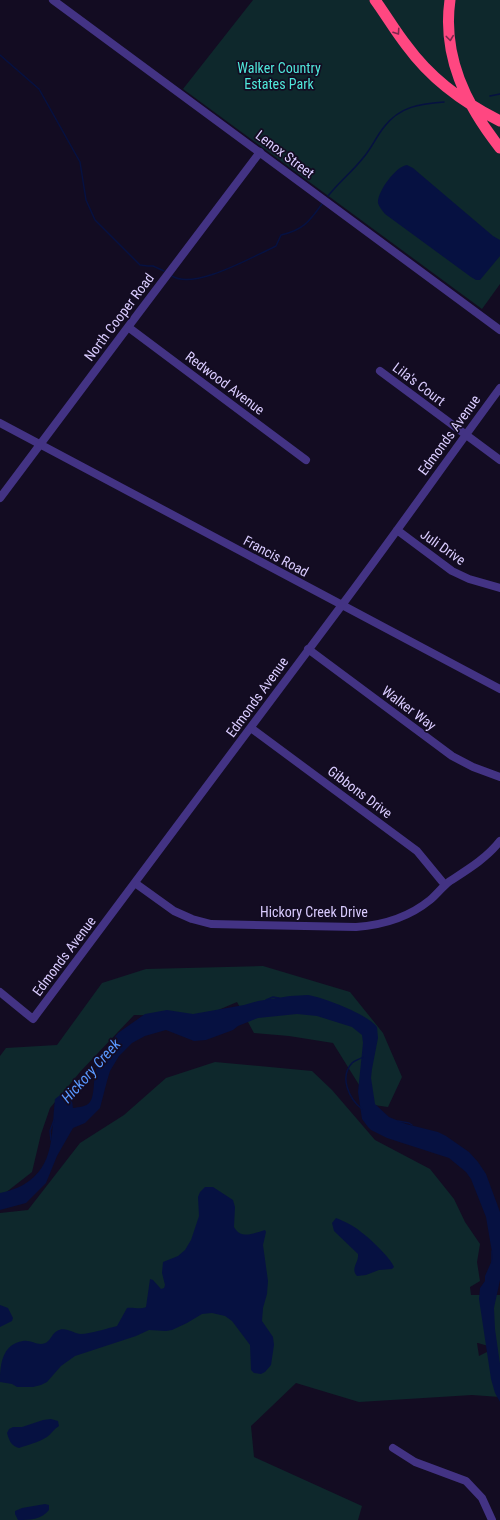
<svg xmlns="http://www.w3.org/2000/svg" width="500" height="1520" font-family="'Roboto Condensed',sans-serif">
	<rect width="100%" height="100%" fill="#130c22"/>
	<!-- green -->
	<path fill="#0e282c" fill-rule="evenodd" d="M253,0H500V284L482,309L183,89Z
		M263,966L350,992L383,1033L402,1077L388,1107L367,1104L361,1088L333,1043L289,1036L254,1033L237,1002L204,1016L134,1015L80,1072L50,1108L41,1134L32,1172L0,1197V1056L6,1048L57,1045L102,983L146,969Z
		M215,1062L312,1071L332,1090L375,1140L430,1169L454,1199L465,1222L480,1244L477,1262L480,1281L470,1287L471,1295H500V1397L472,1395L359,1402L296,1383L251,1426L254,1457L362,1506L358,1520H0V1213L28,1210L80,1143L124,1115L166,1078ZM477,1343H478L495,1348L479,1356Z"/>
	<!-- water -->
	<path fill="#061141" d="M407,165L413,168L420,174L493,236L500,240V256L480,280H476L471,277L385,214C382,210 379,207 378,203C377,192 396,166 407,165Z
		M308,995C325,998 367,1014 377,1027L378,1038L372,1069L371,1078L375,1104L389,1117L406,1124L438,1132L446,1136L469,1152L478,1162L486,1174L500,1212V1280L494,1308L495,1329L500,1364V1402L495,1393L491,1379L479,1299L480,1288L485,1281V1276L493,1258L486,1217L471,1179L466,1172L449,1158L387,1138L371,1130L368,1127L362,1119L358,1092L363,1043L362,1035L352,1027L317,1016L297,1014L258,1018L238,1026L233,1030L206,1040L194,1041L166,1030L145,1036L132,1043L119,1056L110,1071L107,1081L100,1108L85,1123L73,1128L57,1156L46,1183L26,1203L0,1210V1193C9,1191 15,1189 23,1185C56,1166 51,1132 55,1099L68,1089L75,1088L76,1093L72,1101L73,1108C79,1107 86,1107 90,1102C95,1095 93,1079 96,1069C99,1055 110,1044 118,1033L145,1014L167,1010L193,1014L244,1005L258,1001L290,996Z
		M205,1187H213L233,1200L235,1207L234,1227C241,1240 254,1233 265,1230L266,1232L263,1245L268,1281L267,1294L263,1308L262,1321L273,1337L274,1345L271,1365L265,1372L261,1374L254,1373L251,1370L250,1345L232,1321L225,1316L212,1313L202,1314L187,1323L172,1330L166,1331L149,1330L136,1336L75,1356L61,1366L47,1382L41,1385L33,1387H17L12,1384L0,1382C0,1365 2,1344 23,1341C30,1340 35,1344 41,1344C50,1344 51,1334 57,1331C65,1326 74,1334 81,1334C89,1334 109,1328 117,1326L127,1308C134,1307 139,1310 146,1307L150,1279L153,1280L161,1289L164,1288L165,1285L162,1273L163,1262L178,1256L185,1250L191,1240L199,1216L198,1197L200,1192Z
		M336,1218C341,1220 346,1222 351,1225C361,1230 390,1256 394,1267L392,1269L379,1270L366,1275L357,1276C350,1268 359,1263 358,1254L334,1231L332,1223Z
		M0,1305L8,1308L13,1318L12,1321L0,1327Z
		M51,1419L58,1421L59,1426C54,1429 51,1434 47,1437C39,1442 28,1445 19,1448C11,1446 9,1440 7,1433L9,1429L13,1427H22L43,1420Z
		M45,1504L49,1505V1510C41,1520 30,1520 18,1520L15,1514V1511L22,1508Z"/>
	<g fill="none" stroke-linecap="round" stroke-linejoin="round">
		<!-- stream -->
		<path stroke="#061141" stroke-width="1.5" d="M0,55L39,89L80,162L86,200L95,220L140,265L148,266H153L164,271
			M490,96L500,94
			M328,196C339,182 352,172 363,158C371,149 376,137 384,127C400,106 420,104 444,102
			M172,276C194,290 250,258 272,248L276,246L281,235C303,230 309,222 322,204
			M266,1000L273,997L279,998
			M71,1089L100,1059
			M362,1109C349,1099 339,1077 352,1063C355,1060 360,1059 363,1057
			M398,1121L409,1123L412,1125
			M51,1140L50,1131L54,1120
			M492,1263V1251"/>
		<!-- minor -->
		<path stroke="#433384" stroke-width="8" d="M53,0L500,330
			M128,327L306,460
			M380,371L500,460
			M0,423L500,689
			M0,498L128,327L260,152
			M397,530L452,571L469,579L500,588
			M308,649L452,756L473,767L500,777
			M251,728L417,851L445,885
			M135,883L174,911L192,919L211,924L356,927C384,925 408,918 430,900C437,894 442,887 450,881C467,870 487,858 500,841
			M0,992L33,1019C136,880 240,743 342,605C396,533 447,460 500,388
			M393,1448L415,1462L466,1481L482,1498L492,1520"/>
		<!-- highway -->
		<path stroke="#ff4781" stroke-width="11" d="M375,0C386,15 395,31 407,46C431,79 464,103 500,121
			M450,0C442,56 466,105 500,148"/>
	</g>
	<!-- one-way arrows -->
	<defs><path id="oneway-chevron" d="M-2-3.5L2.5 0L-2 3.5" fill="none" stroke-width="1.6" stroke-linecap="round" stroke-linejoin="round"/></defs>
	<g stroke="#7d274d">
		<use href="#oneway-chevron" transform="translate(397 32) rotate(56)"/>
		<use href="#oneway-chevron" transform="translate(450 38) rotate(83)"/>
	</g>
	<g text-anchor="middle" stroke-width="3.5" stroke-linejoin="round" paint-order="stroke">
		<!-- park labels -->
		<g font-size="14" fill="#50e8db" stroke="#130c22">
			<text x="279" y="73">Walker Country<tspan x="279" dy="16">Estates Park</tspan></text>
		</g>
		<!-- street labels -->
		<g font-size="14" fill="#daccff" stroke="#130c22">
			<text transform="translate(285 154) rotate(37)" y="5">Lenox Street</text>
			<text transform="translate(119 317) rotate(-53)" y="5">North Cooper Road</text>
			<text transform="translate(225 383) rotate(37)" y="5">Redwood Avenue</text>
			<text transform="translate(419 384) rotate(37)" y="5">Lila's Court</text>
			<text transform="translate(449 435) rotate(-54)" y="5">Edmonds Avenue</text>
			<text transform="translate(443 547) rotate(35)" y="5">Juli Drive</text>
			<text transform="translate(276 556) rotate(28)" y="5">Francis Road</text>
			<text transform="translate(257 697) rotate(-54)" y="5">Edmonds Avenue</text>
			<text transform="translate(409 708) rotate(37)" y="5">Walker Way</text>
			<text transform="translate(360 792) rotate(37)" y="5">Gibbons Drive</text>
			<text x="314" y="917">Hickory Creek Drive</text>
			<text transform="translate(64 956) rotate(-53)" y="5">Edmonds Avenue</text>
		</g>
		<!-- water labels -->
		<g font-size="15" font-style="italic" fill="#5a98ff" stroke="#130c22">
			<text transform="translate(91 1071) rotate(-48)" y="5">Hickory Creek</text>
		</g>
	</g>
</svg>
